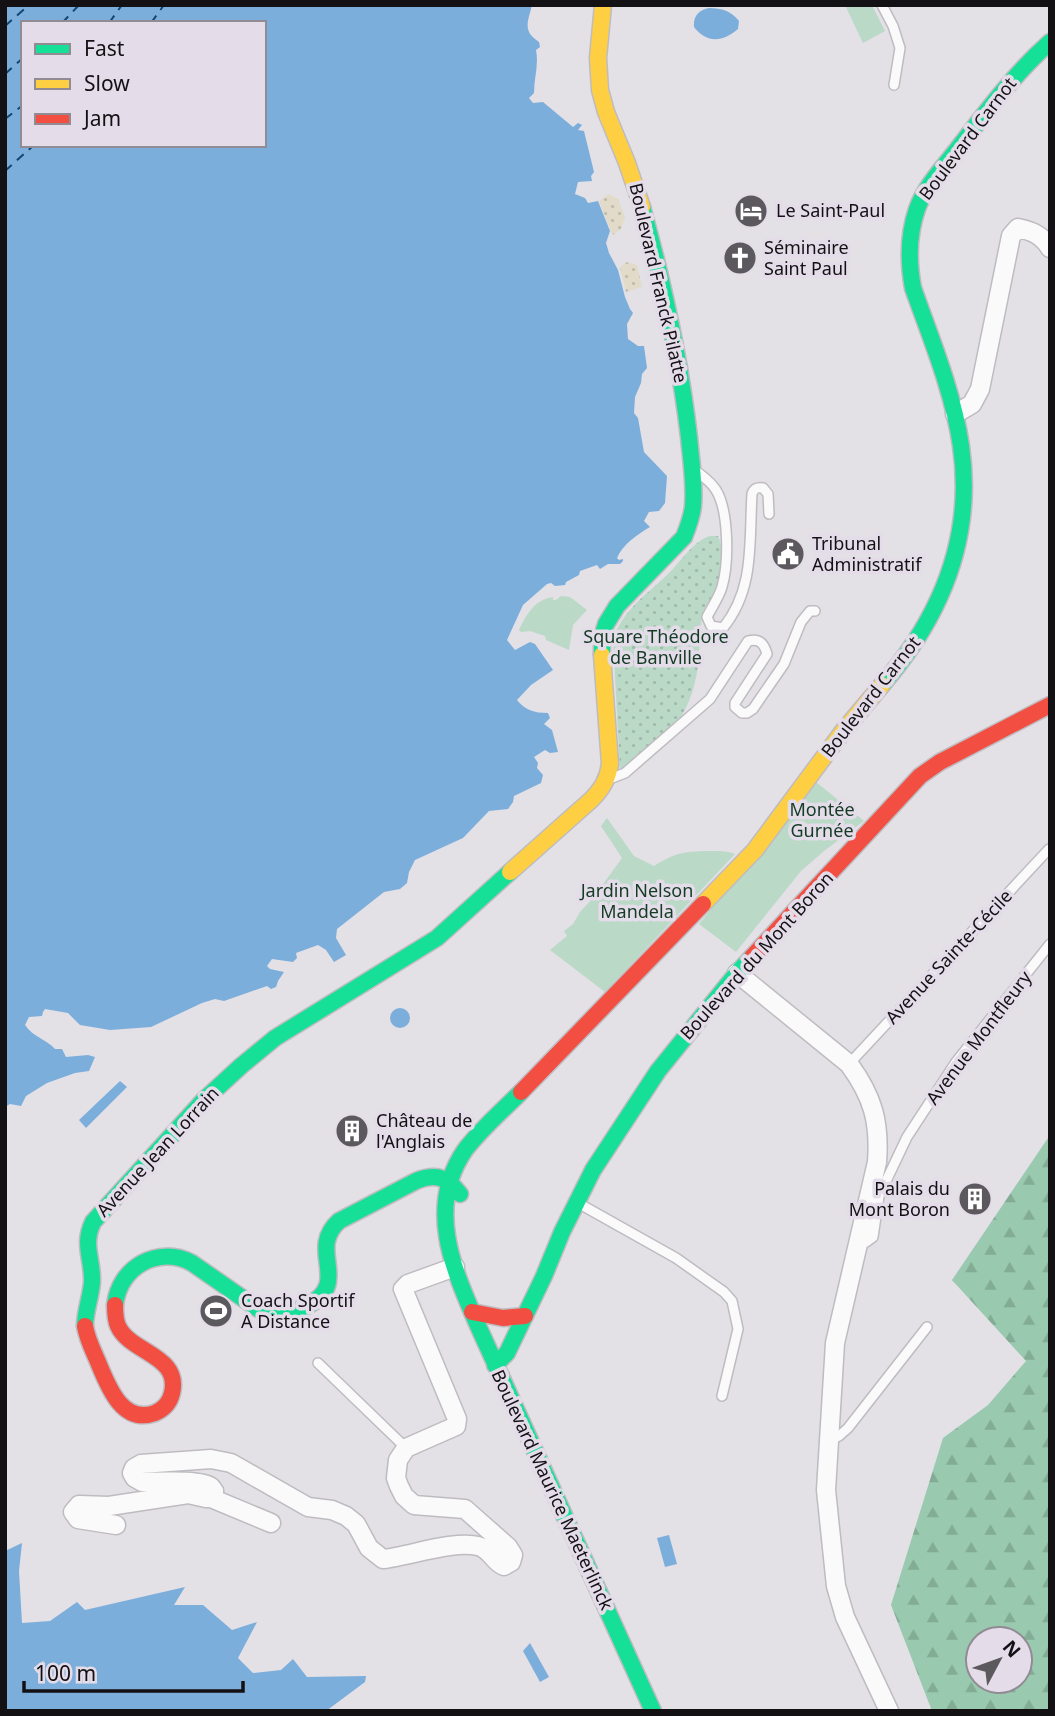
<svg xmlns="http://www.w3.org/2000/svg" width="1055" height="1716" font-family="'Noto Sans',sans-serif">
	<defs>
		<pattern id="forest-firs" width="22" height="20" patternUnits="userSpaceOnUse" patternTransform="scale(1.75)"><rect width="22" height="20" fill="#99c9ae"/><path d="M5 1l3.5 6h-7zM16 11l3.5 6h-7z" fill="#83ac95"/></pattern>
		<pattern id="sand-dots" width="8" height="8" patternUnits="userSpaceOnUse" patternTransform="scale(1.75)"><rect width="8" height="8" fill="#e2dbc9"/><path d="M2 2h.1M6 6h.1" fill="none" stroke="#c1bbac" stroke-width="1.8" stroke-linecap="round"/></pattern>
		<pattern id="park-dots" width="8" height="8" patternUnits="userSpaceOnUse" patternTransform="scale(1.75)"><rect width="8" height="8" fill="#bad9c7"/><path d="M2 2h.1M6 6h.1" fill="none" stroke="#9fb9aa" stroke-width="1.8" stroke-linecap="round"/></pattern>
	</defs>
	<rect width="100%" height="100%" fill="#e3e0e6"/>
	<!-- green -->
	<path fill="#bad9c7" d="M845,5H872L885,31L863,43Z
		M561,596L570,597L587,610L573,625L569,650L546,640L545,636L530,631L521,632L519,630C527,614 534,600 553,597V600H556Z
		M816,782L864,821L824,851L801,871L736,952L699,924Z
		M607,818L634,856L654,866C676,852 687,851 713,851C721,851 727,851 735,854L605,992L550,950L567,936L564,931L573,924L580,912L593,898L622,858L601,826Z"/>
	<!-- forest -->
	<path fill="url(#forest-firs)" fill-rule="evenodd" d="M1050,1135V1711H932L891,1605L943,1438L988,1405L1026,1361L952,1280ZM978,1639H1020V1681H978Z"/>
	<!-- sand -->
	<path fill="url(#sand-dots)" d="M609,194L618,199L625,217L621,229L614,235L611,232L599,201Z
		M627,262L637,265L642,287L626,292L620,267Z"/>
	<!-- park -->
	<path fill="url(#park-dots)" d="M710,536H718C725,551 724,574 717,589C713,597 706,604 703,612C699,630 700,649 698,666C690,722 664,741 620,771L613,639C616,630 620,623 626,615C638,599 655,587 669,573C682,561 693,541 710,536Z"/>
	<!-- water -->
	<path fill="#7caedc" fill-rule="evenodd" d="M5,5H532C528,22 522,31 539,42L540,47L536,50C539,65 534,78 534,93L529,98L533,103L543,102L573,127L578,123L582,125L578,130L584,131L594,172L591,176L592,181L578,182L575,194L585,198L588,203L598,201L610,231L606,243L609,253L618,270L625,297L630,309L633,313L627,324L628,339L638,346H644L647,368L642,374L641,383L635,397L634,413L638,418L644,452L667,476L665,503L659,511L649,512L644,521L650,527C638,534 622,545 617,558L619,560L623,559V561L620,564H608L600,569L597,565L580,571L579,575L566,582L565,585L555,586L551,583L547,584L523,605L507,640L515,650L530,642L535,644L553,670L531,685L517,700C525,710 534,713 548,713L550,718L544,724L552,730L558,752L550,753L545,750L534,757L538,763L537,768L543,775L541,783L514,796L513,802L508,809L489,811L463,838L415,860L409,872L407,883L400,889L384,892L337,929L336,938L346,955L334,962L326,950L318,945L296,953L297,958L293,962L272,959L267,966L270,969L284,972L278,981L276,987L271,989L267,986L224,1001L215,999L202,1003L151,1027L110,1030L80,1025L68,1013L45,1009L43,1012L42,1016L29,1017L25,1025C33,1037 46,1039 55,1049H62L66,1057L88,1055L95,1057L89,1071L75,1073L47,1083L26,1096L21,1106L10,1104L5,1107ZM23,23H264V145H23Z
		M709,8C722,8 731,11 739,21L738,29C723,42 707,44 694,27C693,16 699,10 709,8Z
		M390 1018a10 10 0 1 1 20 0a10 10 0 1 1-20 0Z
		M120,1081L127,1087L86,1128L79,1120Z
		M669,1535L677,1564L665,1567L657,1538Z
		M22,1543L19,1571L22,1623L50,1621L77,1602L85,1610L185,1587L174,1605H203L232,1630L257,1622L238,1658L253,1673L281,1670L293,1659L307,1677L366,1676L365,1682L326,1711H5V1551Z
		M530,1643L549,1677L540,1682L523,1651Z"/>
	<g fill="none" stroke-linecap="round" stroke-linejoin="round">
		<!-- ferry -->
		<path stroke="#124771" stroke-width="2" stroke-dasharray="9 7" stroke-linecap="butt" d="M62,23L79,5
			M109,23L122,5
			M151,23L164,5
			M5,26L29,5
			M5,74L23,58
			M5,119L23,105
			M5,171L34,145"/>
		<defs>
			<path id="lane" d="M882,5L893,26L900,48L894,85
				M696,471C704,477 711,482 716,490C729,511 729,563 722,587C719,597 712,607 707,617L711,626L723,628C755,589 749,542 752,494C754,488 757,487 763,488L768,494L769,514
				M612,778L625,773L710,699L748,641C759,638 764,643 767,654L735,703V707L742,713H747L753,709L784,664L801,622L810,611H815
				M849,1064L1049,849
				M578,1203L676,1258L724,1292L732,1301L738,1329L722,1396
				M860,1242H866L873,1237L879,1196L907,1137L956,1062L1050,944
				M318,1363L406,1448
				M829,1440L839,1436L848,1428L927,1327"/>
			<path id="street" d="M955,414L972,404L980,389L1011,236L1018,228C1032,231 1042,235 1050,248
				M737,973L849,1064C873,1097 880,1122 877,1162L835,1343L826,1490L836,1586L845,1617L889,1711
				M211,1498L271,1523
				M116,1525L78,1519L73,1512L79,1505L109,1506L188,1494L206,1498H211L214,1491C213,1490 212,1488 211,1487C202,1479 155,1482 142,1482L135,1478L132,1473L134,1468L141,1464L211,1459L231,1463L308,1507L332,1510L346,1516L356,1524L369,1548L383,1559C409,1556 455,1540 478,1546C491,1549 493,1562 504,1566L511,1562L513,1555L508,1547L465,1509L414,1505L404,1496L399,1486L396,1478L398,1460L406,1448L456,1426L457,1419L403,1289L408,1284L455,1267"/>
			<path id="fast" d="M602,655V637L606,624L617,606L684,537C688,527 692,517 693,506C695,483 691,460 689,437C680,360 663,282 642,207
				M882,685C941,617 974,537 961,446C953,391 931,339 913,288C908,261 908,235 917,209C925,187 941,170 956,151C985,113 1014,74 1050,42
				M521,1092C502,1111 481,1129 465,1150C425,1208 454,1271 479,1328L653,1711
				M115,1305C119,1267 158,1245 192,1263L264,1313C280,1317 292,1314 307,1306C353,1282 306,1251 339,1221L416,1181C436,1173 447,1177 460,1194
				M85,1326C85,1311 91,1297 92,1282C93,1259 82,1245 93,1222L204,1100L241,1066L275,1038L437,938L510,872
				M495,1365L507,1353L544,1276L562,1232L593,1170L658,1071L737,973L752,957"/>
			<path id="slow" d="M603,5L598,58L600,90L606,112L627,163L642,207
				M510,872L591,800C602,789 608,779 610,764L602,655
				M703,904L755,850L844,730L882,685"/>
			<path id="jam" d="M752,957L920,776L940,762L1050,705
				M521,1092L703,904
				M472,1312L503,1318L525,1316
				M85,1326C87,1339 93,1350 98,1362C108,1386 122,1425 155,1413C164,1409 170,1402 172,1393C181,1355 130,1353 118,1326C115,1319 115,1312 115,1305"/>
		</defs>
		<!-- lane casing -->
		<use href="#lane" stroke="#bebcc0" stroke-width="12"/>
		<!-- street casing -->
		<use href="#street" stroke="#bebcc0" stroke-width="21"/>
		<!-- fast casing -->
		<use href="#fast" stroke="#bebcc0" stroke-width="19"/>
		<!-- slow casing -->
		<use href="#slow" stroke="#bebcc0" stroke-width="19"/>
		<!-- jam casing -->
		<use href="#jam" stroke="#bebcc0" stroke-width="19"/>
		<!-- lane -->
		<use href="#lane" stroke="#fbfafb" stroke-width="9"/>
		<!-- street -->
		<use href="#street" stroke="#fbfafb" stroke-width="18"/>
		<!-- fast -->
		<use href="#fast" stroke="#16e098" stroke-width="16"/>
		<!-- slow -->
		<use href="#slow" stroke="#ffcf43" stroke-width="16"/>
		<!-- jam -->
		<use href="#jam" stroke="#f24e42" stroke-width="16"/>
	</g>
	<!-- icons -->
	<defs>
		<symbol id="hotel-disc" viewBox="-11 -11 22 22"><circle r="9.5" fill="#5c595e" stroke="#e4dde9"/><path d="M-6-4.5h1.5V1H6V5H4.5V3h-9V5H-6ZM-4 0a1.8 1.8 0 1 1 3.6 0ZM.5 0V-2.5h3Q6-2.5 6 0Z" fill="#fff"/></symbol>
		<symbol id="church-disc" viewBox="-11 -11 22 22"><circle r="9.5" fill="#5c595e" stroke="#e4dde9"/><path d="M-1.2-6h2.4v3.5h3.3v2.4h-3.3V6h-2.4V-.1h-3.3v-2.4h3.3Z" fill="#fff"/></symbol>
		<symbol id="civic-disc" viewBox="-11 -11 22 22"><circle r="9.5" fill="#5c595e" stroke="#e4dde9"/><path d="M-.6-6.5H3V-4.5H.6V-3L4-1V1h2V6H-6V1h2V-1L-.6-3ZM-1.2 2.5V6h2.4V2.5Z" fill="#fff"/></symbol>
		<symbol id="building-disc" viewBox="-11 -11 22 22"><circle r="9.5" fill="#5c595e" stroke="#e4dde9"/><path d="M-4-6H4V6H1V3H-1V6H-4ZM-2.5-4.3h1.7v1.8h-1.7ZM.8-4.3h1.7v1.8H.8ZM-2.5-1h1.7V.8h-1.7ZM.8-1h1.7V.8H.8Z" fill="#fff"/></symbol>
		<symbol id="stadium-disc" viewBox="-11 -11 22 22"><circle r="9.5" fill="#5c595e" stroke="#e4dde9"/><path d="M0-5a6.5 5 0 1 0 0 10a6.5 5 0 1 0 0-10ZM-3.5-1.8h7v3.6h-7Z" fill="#fff"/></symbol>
	</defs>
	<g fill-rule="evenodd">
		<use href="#hotel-disc" x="732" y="192" width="38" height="38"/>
		<use href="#church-disc" x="721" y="239" width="38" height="38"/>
		<use href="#civic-disc" x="769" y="535" width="38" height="38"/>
		<use href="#building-disc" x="333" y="1112" width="38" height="38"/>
		<use href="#building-disc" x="956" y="1180" width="38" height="38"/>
		<use href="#stadium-disc" x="197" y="1292" width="38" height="38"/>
	</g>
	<g text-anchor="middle" stroke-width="7" stroke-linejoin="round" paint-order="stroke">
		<!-- street labels -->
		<g font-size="18" fill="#141115" stroke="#e4dde9">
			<text transform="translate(968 139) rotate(-53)" y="6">Boulevard Carnot</text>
			<text transform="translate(658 283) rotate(77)" y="6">Boulevard Franck Pilatte</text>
			<text transform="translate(871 697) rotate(-52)" y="6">Boulevard Carnot</text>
			<text transform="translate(757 956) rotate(-48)" y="6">Boulevard du Mont Boron</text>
			<text transform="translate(949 957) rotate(-47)" y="6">Avenue Sainte-Cécile</text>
			<text transform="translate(979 1038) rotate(-53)" y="6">Avenue Montfleury</text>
			<text transform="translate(158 1152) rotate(-47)" y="6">Avenue Jean Lorrain</text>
			<text transform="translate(552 1490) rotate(65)" y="6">Boulevard Maurice Maeterlinck</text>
		</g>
		<!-- poi labels -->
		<g font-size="18" fill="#141115" stroke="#e4dde9" text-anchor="start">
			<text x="776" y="217">Le Saint-Paul</text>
			<text x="764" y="254">Séminaire<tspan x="764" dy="21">Saint Paul</tspan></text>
			<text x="812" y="550">Tribunal<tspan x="812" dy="21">Administratif</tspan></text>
			<text x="376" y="1127">Château de<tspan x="376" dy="21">l'Anglais</tspan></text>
			<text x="950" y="1195" text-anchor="end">Palais du<tspan x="950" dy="21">Mont Boron</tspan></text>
			<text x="241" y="1307">Coach Sportif<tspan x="241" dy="21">A Distance</tspan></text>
		</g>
		<!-- park labels -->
		<g font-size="18" fill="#143b24" stroke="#e4dde9">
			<text x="656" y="643">Square Théodore<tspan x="656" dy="21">de Banville</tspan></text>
			<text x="822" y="816">Montée<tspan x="822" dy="21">Gurnée</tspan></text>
			<text x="637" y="897">Jardin Nelson<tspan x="637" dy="21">Mandela</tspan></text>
		</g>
	</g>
	<!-- border -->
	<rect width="1055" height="1716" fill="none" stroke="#141115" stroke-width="14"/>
	<!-- legend -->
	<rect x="21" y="21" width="245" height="126" fill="#e4dde9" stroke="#918b94" stroke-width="2"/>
	<rect x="35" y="44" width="35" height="10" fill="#16e098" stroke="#918b94" stroke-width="2"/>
	<text x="84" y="56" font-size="21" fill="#141115">Fast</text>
	<rect x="35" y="79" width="35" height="10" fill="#ffcf43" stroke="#918b94" stroke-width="2"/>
	<text x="84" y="91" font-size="21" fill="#141115">Slow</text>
	<rect x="35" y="114" width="35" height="10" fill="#f24e42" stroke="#918b94" stroke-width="2"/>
	<text x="84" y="126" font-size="21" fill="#141115">Jam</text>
	<!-- north arrow -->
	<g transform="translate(999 1660) rotate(49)"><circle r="33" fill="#e4dde9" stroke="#918b94" stroke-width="2"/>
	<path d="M0-5L12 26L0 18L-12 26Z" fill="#5c595e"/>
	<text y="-10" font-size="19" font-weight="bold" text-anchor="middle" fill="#141115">N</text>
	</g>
	<!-- scale -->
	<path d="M24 1681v10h219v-10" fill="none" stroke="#141115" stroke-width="3.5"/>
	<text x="35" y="1681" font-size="21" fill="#141115" stroke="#e4dde9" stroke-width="5" paint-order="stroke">100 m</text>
</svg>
